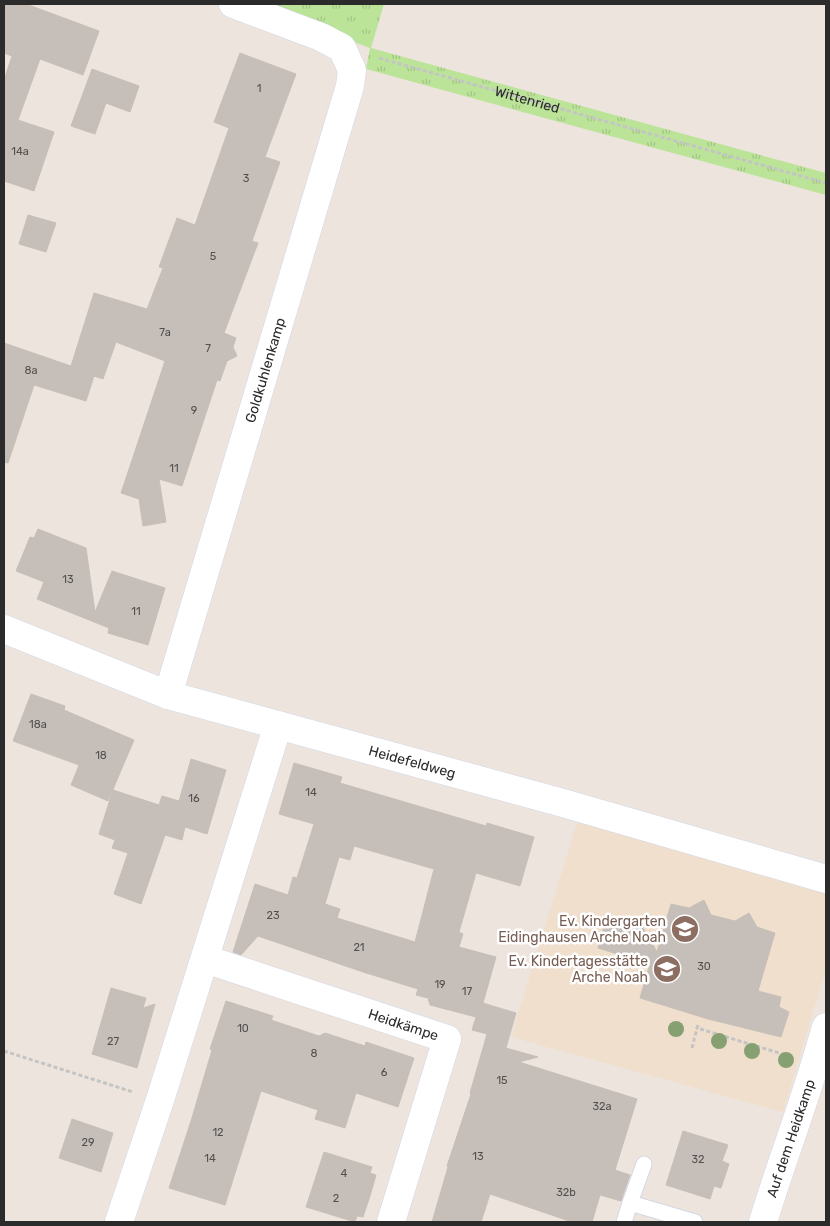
<svg xmlns="http://www.w3.org/2000/svg" width="830" height="1226" font-family="Rubik,sans-serif">
	<defs>
		<pattern id="grass-tufts" width="24" height="20" patternUnits="userSpaceOnUse" patternTransform="scale(1.25)"><rect width="24" height="20" fill="#bce499"/><path d="M3 7l-1-3M5 7V3M7 7l1-3M15 17l-1-3M17 17v-4M19 17l1-3" fill="none" stroke="#a2c484"/></pattern>
	</defs>
	<rect width="100%" height="100%" fill="#ede4dd"/>
	<!-- education -->
	<path fill="#efdfcc" d="M578,820L826,891V968L783,1112L511,1037Z"/>
	<!-- grass -->
	<path fill="url(#grass-tufts)" d="M251,4H384L371,48L826,173V195L366,69L370,48Z"/>
	<!-- building -->
	<path fill="#c5beb9" stroke="#c8c0b7" fill-rule="evenodd" d="M4,4H26L99,31L83,75L40,59L18,120L54,132L34,191L4,181V80L12,56L4,53Z
		M240,53L296,74L265,157L280,162L252,241L258,243L224,333L236,338L233,347L237,356L227,361L220,381L217,380L182,486L159,479L166,522L143,526L139,499L121,493L165,361L116,342L103,379L94,376L86,401L34,385L8,463L4,462V343L71,366L94,293L147,309L163,268L159,267L177,218L195,225L229,128L214,122Z
		M92,69L139,86L130,112L106,103L95,134L71,126Z
		M28,215L56,223L46,252L19,244Z
		M38,529L86,548L95,612L112,571L165,588L148,645L108,633L109,628L37,599L44,582L16,571L30,537L34,538Z
		M31,694L65,706L64,710L134,740L108,801L71,785L79,765L13,741Z
		M191,759L226,770L207,834L185,827L182,840L165,835L141,904L114,894L128,853L112,848L115,840L99,834L113,790L159,805L162,796L179,801Z
		M294,763L342,777L340,783L486,826L487,823L534,837L520,886L476,873L459,932L463,934L459,947L496,957L483,1003L516,1013L506,1048L538,1057L519,1062L637,1099L615,1170L630,1175L621,1201L600,1195L592,1222H572L490,1194L481,1222H432L448,1167L447,1166L471,1094L470,1093L487,1034L472,1030L476,1017L430,1005L428,998L416,995L418,989L363,972L258,936L241,955L233,952L255,884L288,895L293,877L297,878L314,824L279,814ZM354,846L434,869L415,942L337,918L340,909L325,904L339,857L350,860Z
		M704,900L711,915L735,921L749,913L757,927L775,933L758,991L781,997L779,1007L789,1012L781,1037L708,1019L640,998L650,964L598,948L605,923L622,928L638,919L657,952L671,904L689,908Z
		M111,988L146,998L143,1008L155,1004L137,1068L92,1054Z
		M226,1001L273,1016L271,1020L319,1036L325,1033L365,1046L366,1042L414,1058L398,1107L356,1093L345,1128L315,1119L318,1110L261,1091L225,1205L169,1188L191,1121L212,1050L210,1049Z
		M72,1119L113,1133L101,1172L59,1158Z
		M683,1131L728,1145L722,1161L729,1164L721,1188L714,1186L710,1199L666,1185Z
		M324,1152L372,1167L370,1173L376,1175L370,1196L363,1217L357,1216L355,1222L306,1207Z"/>
	<g fill="none" stroke-linecap="round" stroke-linejoin="round">
		<defs>
			<path id="lane" d="M644,1164L630,1203L695,1222
				M624,1222L630,1203"/>
			<g id="street">
				<path id="s2" d="M4,629L168,695L563,803L826,879"/>
				<path id="s3" d="M168,695L350,86L352,70L342,48L321,37L233,4"/>
				<path id="s4" d="M205,959L447,1039L391,1222"/>
				<path d="M119,1222L160,1100L278,725"/>
				<path id="s5" d="M763,1222C783,1157 808,1093 826,1027"/>
			</g>
		</defs>
		<!-- lane casing -->
		<use href="#lane" stroke="#d2d8e4" stroke-width="17"/>
		<!-- street casing -->
		<use href="#street" stroke="#d2d8e4" stroke-width="29"/>
		<!-- path -->
		<g stroke="#c4c4c4" stroke-width="3" stroke-dasharray="4 2.5" stroke-linecap="butt">
			<path id="s1" d="M379,58L826,183"/>
			<path d="M698,1025L697,1028L789,1056"/>
			<path d="M692,1048L697,1028"/>
			<path d="M4,1051L133,1092"/>
		</g>
		<!-- lane -->
		<use href="#lane" stroke="#fff" stroke-width="15"/>
		<!-- street -->
		<use href="#street" stroke="#fff" stroke-width="28"/>
	</g>
	<!-- trees -->
	<g fill="#87a072">
		<circle cx="676" cy="1029" r="8"/>
		<circle cx="719" cy="1041" r="8"/>
		<circle cx="752" cy="1051" r="8"/>
		<circle cx="786" cy="1060" r="8"/>
	</g>
	<!-- icons -->
	<defs>
		<symbol id="school-disc" viewBox="-11 -11 22 22"><circle r="9.5" fill="#8d6e63" stroke="#fff"/><path d="M0-5L7-2L0 1L-7-2ZM-4 1L0 2.5L4 1V4Q0 6-4 4Z" fill="#fff"/></symbol>
	</defs>
	<g fill-rule="evenodd">
		<use href="#school-disc" x="669" y="913" width="32" height="32"/>
		<use href="#school-disc" x="651" y="953" width="32" height="32"/>
	</g>
	<g text-anchor="middle" stroke-width="5" stroke-linejoin="round" paint-order="stroke">
		<!-- number labels -->
		<g font-size="11" fill="#52504e">
			<text x="259" y="92">1</text>
			<text x="20" y="155">14a</text>
			<text x="246" y="182">3</text>
			<text x="213" y="260">5</text>
			<text x="165" y="336">7a</text>
			<text x="208" y="352">7</text>
			<text x="31" y="374">8a</text>
			<text x="194" y="414">9</text>
			<text x="174" y="472">11</text>
			<text x="68" y="583">13</text>
			<text x="136" y="615">11</text>
			<text x="38" y="728">18a</text>
			<text x="101" y="759">18</text>
			<text x="311" y="796">14</text>
			<text x="194" y="802">16</text>
			<text x="273" y="919">23</text>
			<text x="359" y="951">21</text>
			<text x="704" y="970">30</text>
			<text x="440" y="988">19</text>
			<text x="467" y="995">17</text>
			<text x="243" y="1032">10</text>
			<text x="113" y="1045">27</text>
			<text x="314" y="1057">8</text>
			<text x="384" y="1076">6</text>
			<text x="502" y="1084">15</text>
			<text x="602" y="1110">32a</text>
			<text x="218" y="1136">12</text>
			<text x="88" y="1146">29</text>
			<text x="478" y="1160">13</text>
			<text x="210" y="1162">14</text>
			<text x="698" y="1163">32</text>
			<text x="344" y="1177">4</text>
			<text x="566" y="1196">32b</text>
			<text x="336" y="1202">2</text>
		</g>
		<!-- street labels -->
		<g font-size="14" fill="#2b2b2b" stroke="#fff">
			<text dy="5" stroke="none"><textPath href="#s1" startOffset="154">Wittenried</textPath></text>
			<text dy="5" stroke="none"><textPath href="#s3" startOffset="339">Goldkuhlenkamp</textPath></text>
			<text dy="5" stroke="none"><textPath href="#s2" startOffset="430">Heidefeldweg</textPath></text>
			<text dy="5" stroke="none"><textPath href="#s4" startOffset="209">Heidkämpe</textPath></text>
			<text dy="5" stroke="none"><textPath href="#s5" startOffset="88">Auf dem Heidkamp</textPath></text>
		</g>
		<!-- education labels -->
		<g font-size="14" fill="#785e54" stroke="#fff" text-anchor="end">
			<text x="666" y="926">Ev. Kindergarten<tspan x="666" dy="16">Eidinghausen Arche Noah</tspan></text>
			<text x="648" y="966">Ev. Kindertagesstätte<tspan x="648" dy="16">Arche Noah</tspan></text>
		</g>
	</g>
	<!-- border -->
	<rect width="830" height="1226" fill="none" stroke="#2b2b2b" stroke-width="10"/>
</svg>
